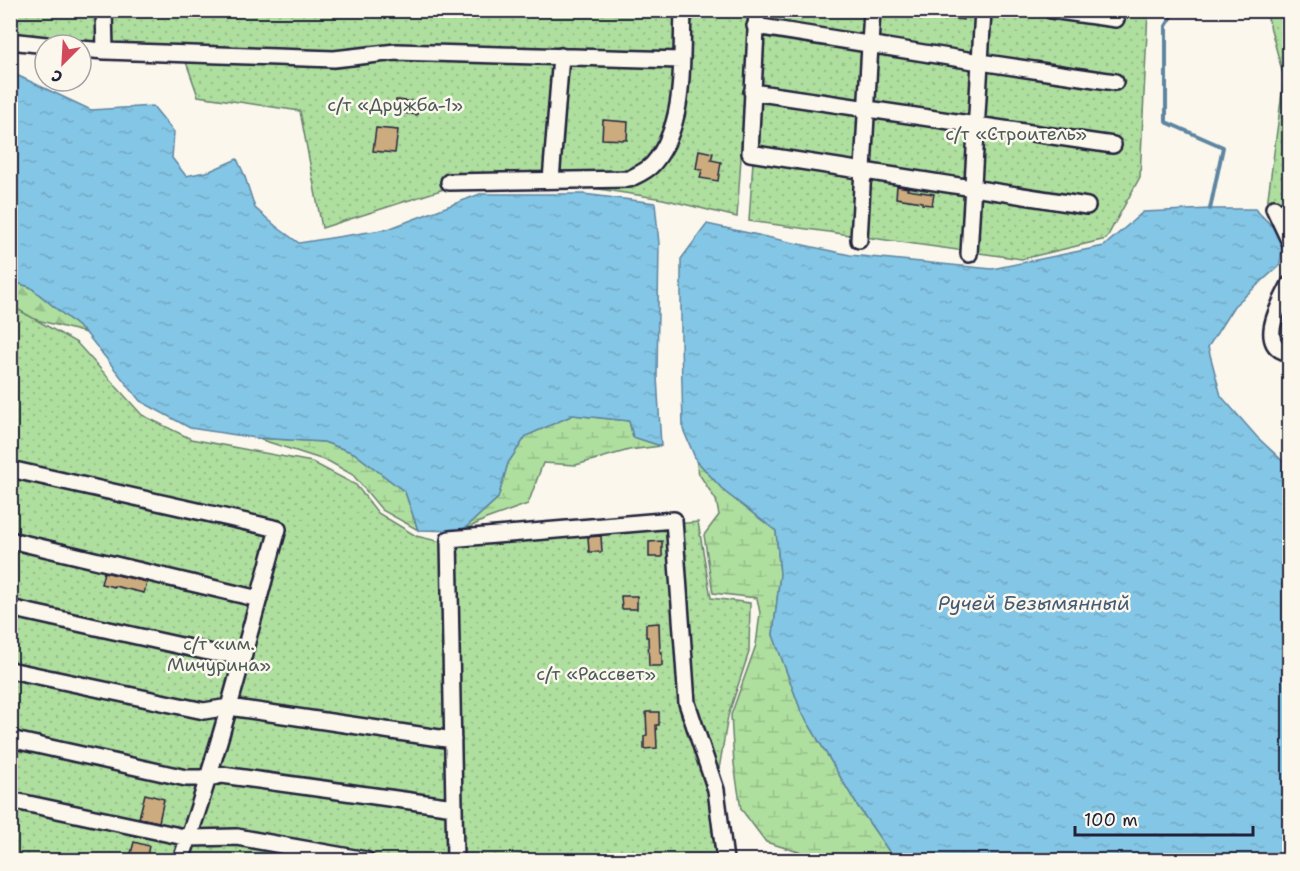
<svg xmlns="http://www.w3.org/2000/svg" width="1300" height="871" font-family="'Shantell Sans',sans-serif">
	<defs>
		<pattern id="forest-firs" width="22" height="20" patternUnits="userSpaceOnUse" patternTransform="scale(1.5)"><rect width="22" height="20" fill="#afdf9f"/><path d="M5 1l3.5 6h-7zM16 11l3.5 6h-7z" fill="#96bf8a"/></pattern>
		<pattern id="wetland-marsh" width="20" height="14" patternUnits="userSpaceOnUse" patternTransform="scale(1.5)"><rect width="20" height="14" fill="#afdf9f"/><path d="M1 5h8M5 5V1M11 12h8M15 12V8" fill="none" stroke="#96bf8a"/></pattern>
		<pattern id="park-dots" width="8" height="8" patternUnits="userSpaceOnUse" patternTransform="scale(1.5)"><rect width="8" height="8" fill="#afdf9f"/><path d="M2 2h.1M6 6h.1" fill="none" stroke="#96bf8a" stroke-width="1.8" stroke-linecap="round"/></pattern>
		<pattern id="water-ripples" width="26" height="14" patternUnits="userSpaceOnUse" patternTransform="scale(1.5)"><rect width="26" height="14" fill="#84c6e5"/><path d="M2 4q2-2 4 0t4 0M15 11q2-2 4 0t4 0" fill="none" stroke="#72aac5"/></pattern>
	</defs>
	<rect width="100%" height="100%" fill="#fbf7ec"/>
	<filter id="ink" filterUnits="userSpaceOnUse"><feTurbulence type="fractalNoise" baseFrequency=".0167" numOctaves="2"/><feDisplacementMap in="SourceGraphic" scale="12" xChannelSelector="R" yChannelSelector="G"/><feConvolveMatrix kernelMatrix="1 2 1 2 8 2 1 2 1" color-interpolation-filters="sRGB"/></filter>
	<g filter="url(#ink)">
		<!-- forest -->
		<path fill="url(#forest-firs)" stroke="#68806d" stroke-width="1.5" d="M10,281L30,287L86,333L11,313Z"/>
		<!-- wetland -->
		<path fill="url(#wetland-marsh)" stroke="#68806d" stroke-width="1.5" d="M573,415L629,421L633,437L661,446L629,450L576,465L543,463L528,504L486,519L462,531L498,498L508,463L526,436Z
			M256,438L324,442L354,453L405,492L418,530L382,510L353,475L330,462Z
			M696,460L725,492L776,531L780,574L773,635L801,711L857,805L895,860H818L812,856L766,842L741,809L734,764L731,715L756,645L760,613L757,598L713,593L704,535L719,515L716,500L699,474Z"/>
		<!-- park -->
		<path fill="url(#park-dots)" stroke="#68806d" stroke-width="1.5" d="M10,11H751L737,217L663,199L586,187L444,189L322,228L300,111L198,96L186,62L81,51V45H11Z
			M763,11H1148L1140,177L1106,239L1022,259L749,221Z
			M1266,11H1289V250L1286,240L1267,205L1284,78Z
			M10,305L77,343L142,415L191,439L312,462L356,485L378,513L416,536L446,543L448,860H11Z
			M698,522L711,598L750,603L749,652L728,716L714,799L720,860H461L453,543Z"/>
		<!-- water -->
		<path fill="url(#water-ripples)" stroke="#5d84a1" stroke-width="1.5" d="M10,72L91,110L153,106L174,132L172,158L186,176L210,171L237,159L244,174L255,208L278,228L299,243L388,229L480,194H583L655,203L659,244L657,376L661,446L633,437L629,421L573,415L526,436L508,463L498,498L462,531L418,530L405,492L354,453L324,442L256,438L190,428L140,401L86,333L30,287L11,281Z
			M1210,209H1255L1283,237L1280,265L1234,306L1208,347L1221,396L1257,437L1289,467V860H895L857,805L801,711L773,635L780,574L776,531L725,492L696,460L683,429L681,341V259L707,224L850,255L992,269L1104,246L1143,212Z"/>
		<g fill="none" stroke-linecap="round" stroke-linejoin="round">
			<!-- stream -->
			<path stroke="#5d84a1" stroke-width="4" d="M1176,10L1166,26V122L1223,147L1210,209"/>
		</g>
		<!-- building -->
		<path fill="#ccab7f" stroke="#22223b" stroke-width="1.5" d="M935,10H964L963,20L935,16Z
			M396,100L418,102L417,115L395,112Z
			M603,120L628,122L627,140L602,139Z
			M376,128L398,130L395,153L373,151Z
			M699,150L713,153L711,160L721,162L718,181L700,178L702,170L696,169Z
			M897,186L908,188L907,190L934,194L932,205L922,204V202L896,198Z
			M601,536L602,552H589L588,537Z
			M662,541V557H649V542Z
			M104,572L147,582L144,593L114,586V587L101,584Z
			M621,596H637V609H622Z
			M659,623L660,652H662V666H649L648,637H646V624Z
			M646,712H659V725H656L657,748L644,749V736L647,735Z
			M145,794L164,799L159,822L139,818Z
			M134,842L149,846L146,861H129Z"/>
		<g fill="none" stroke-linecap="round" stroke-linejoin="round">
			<defs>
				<path id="minor" d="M104,10L105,51
					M757,10L750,153L1087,206
					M1051,10L1116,19
					M755,26L980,62L1115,82
					M10,41L46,45
					M81,49L105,51L334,59L396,52L681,60
					M752,92L1113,145
					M551,180L561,56
					M449,182L629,179C637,175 647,171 653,164C687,124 681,60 683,10
					M1274,208L1290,242
					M859,240L872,10
					M969,254L983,10
					M1290,284C1281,302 1254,347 1290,353
					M10,469L278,529C247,640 219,752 181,860
					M10,540L259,599
					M10,608L213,653L244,655
					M10,670L204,711L229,707L453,740
					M10,739L186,778H209L222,775L454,807
					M10,800L189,838L237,837L366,860
					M455,860L449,539L674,520L687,703L716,790L725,860"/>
			</defs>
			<!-- minor casing -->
			<use href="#minor" stroke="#22223b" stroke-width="20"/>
			<!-- minor -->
			<use href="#minor" stroke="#fbf7ec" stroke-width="15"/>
		</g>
	</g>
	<g text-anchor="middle" stroke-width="5" stroke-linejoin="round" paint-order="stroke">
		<!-- park labels -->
		<g font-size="18" fill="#4c5b59" stroke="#fbf7ec">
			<text x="395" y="111">с/т «Дружба-1»</text>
			<text x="1016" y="140">с/т «Строитель»</text>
			<text x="219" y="650">с/т «им.<tspan x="219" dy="21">Мичурина»</tspan></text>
			<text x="596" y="680">с/т «Рассвет»</text>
		</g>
		<!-- water labels -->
		<g font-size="20" font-style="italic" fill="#445b76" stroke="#fbf7ec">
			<text x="1034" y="610">Ручей Безымянный</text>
		</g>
	</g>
	<!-- margin -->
	<rect width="1300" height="871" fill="none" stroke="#fbf7ec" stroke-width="36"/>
	<rect x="18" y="18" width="1264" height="835" fill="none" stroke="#22223b" stroke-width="2" filter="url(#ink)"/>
	<!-- north arrow -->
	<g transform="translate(63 63) rotate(204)"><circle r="28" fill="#fbf7ec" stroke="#a4a2a5" stroke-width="1.5"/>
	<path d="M0-4.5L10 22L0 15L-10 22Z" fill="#d1495b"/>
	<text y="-9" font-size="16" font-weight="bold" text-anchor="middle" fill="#22223b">С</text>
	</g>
	<!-- scale -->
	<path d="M1075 826v9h178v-9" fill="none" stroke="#22223b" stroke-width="3"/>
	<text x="1084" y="826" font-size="18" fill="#22223b" stroke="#fbf7ec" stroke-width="4.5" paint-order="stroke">100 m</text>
</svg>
